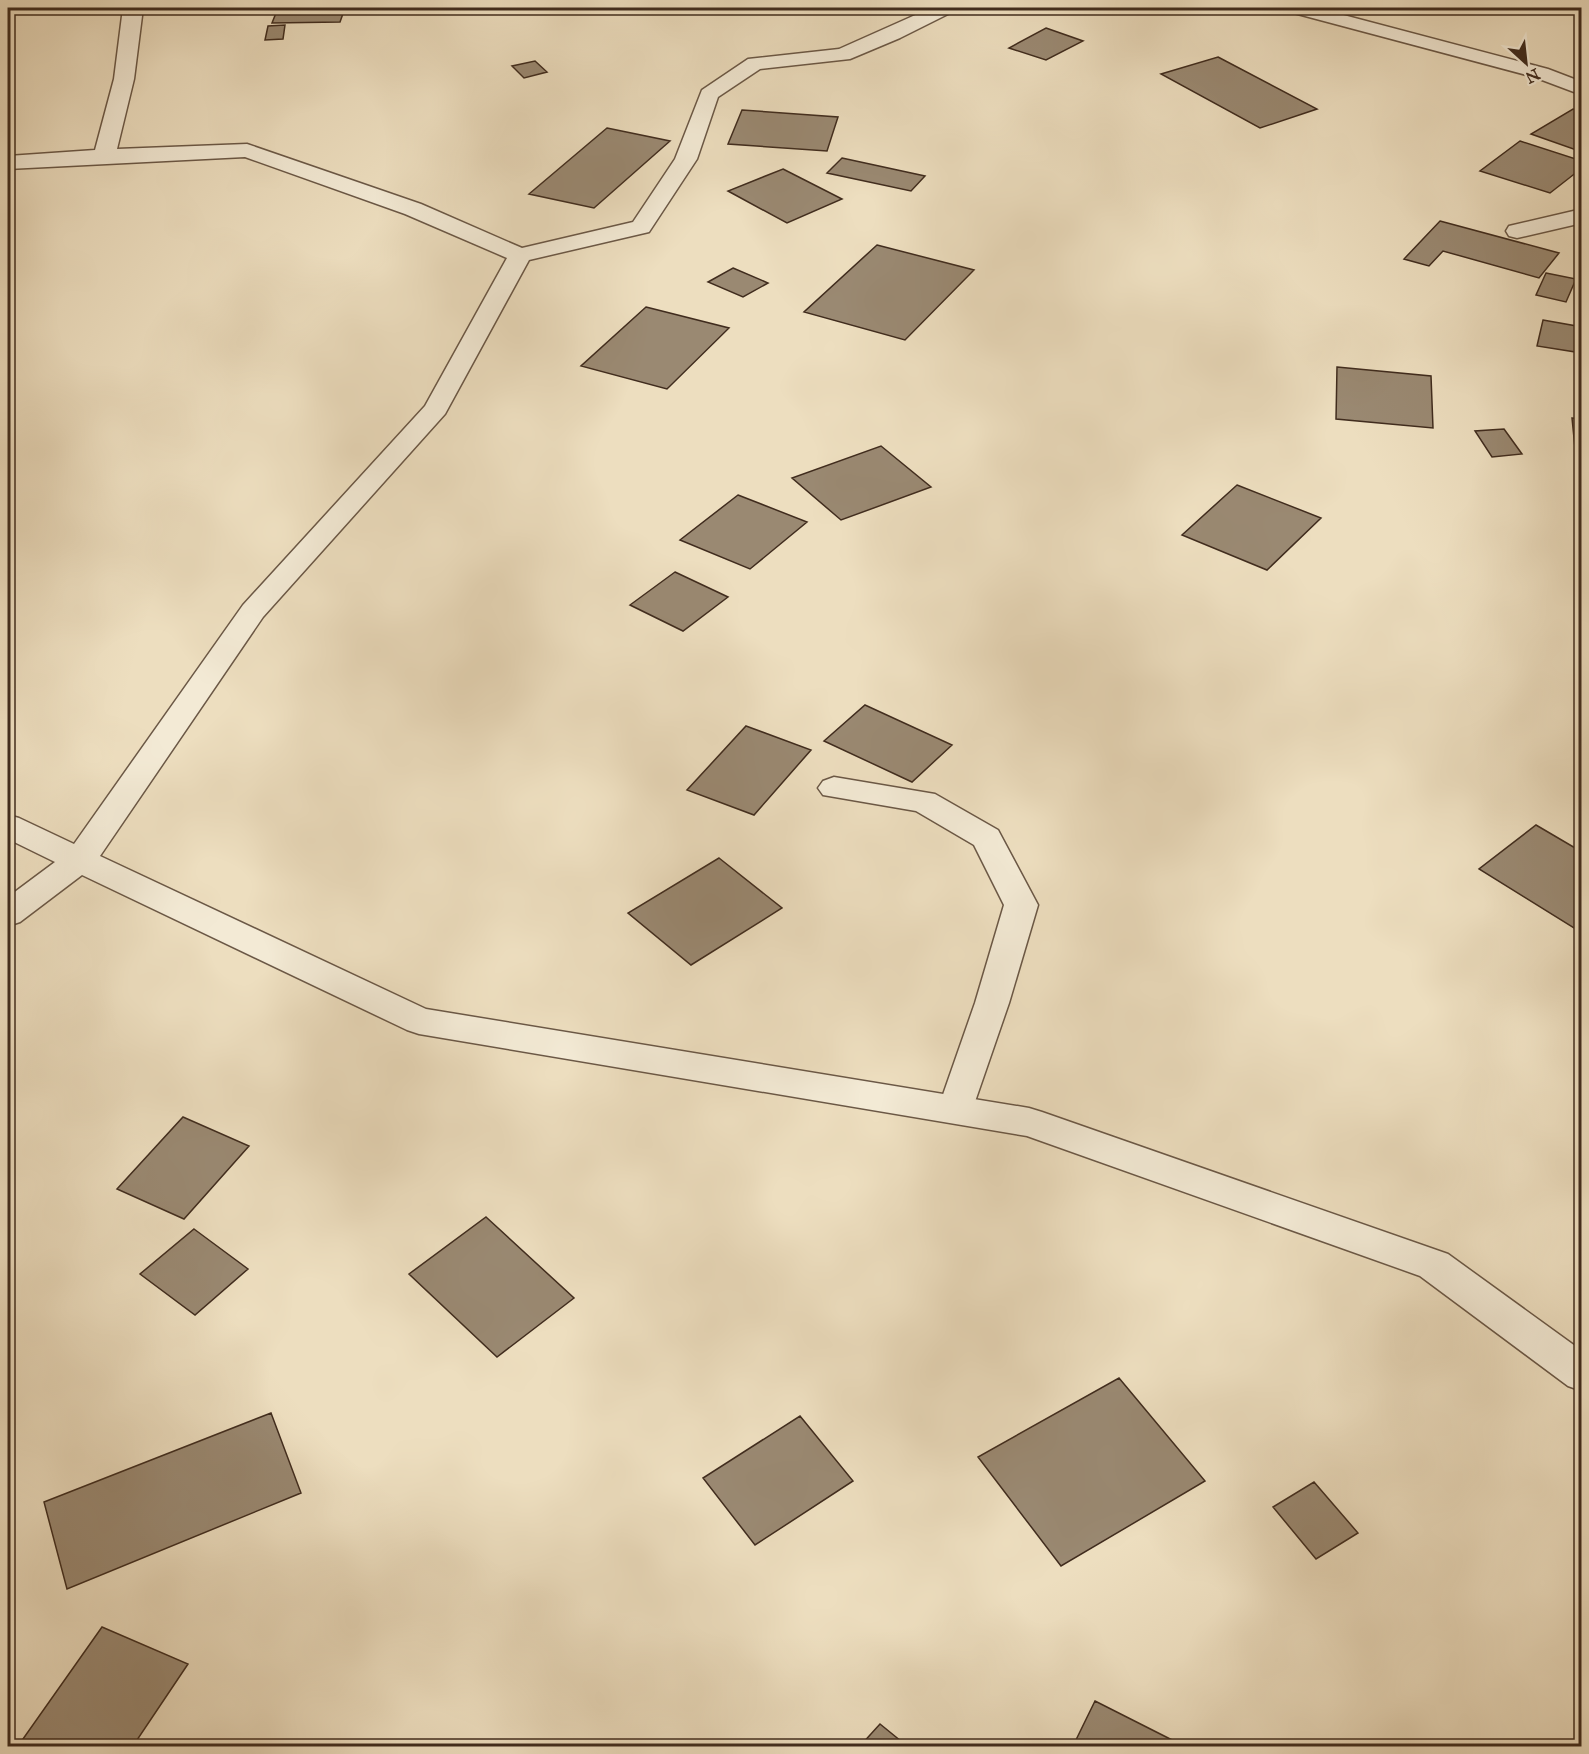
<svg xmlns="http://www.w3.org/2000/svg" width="1589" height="1754" font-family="'IM FELL Great Primer',serif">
	<rect width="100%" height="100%" fill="#eddebf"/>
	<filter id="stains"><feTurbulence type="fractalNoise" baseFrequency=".00333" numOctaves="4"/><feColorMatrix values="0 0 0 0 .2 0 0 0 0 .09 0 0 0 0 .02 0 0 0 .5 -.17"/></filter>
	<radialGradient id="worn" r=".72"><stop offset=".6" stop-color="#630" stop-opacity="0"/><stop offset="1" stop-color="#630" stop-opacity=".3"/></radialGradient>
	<!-- building -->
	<path fill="#9a8972" stroke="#402c1e" stroke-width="1.5" d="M278,8H345L340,22L272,23Z
		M285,25L283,39L265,40L268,26Z
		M1046,28L1083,41L1046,60L1009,48Z
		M1218,57L1317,109L1260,128L1161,74Z
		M535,61L547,72L524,78L512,66Z
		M1573,109L1582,112V152L1531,134Z
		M742,110L838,117L827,151L728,144Z
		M607,128L670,141L594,208L529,194Z
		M1520,141L1582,161V168L1550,193L1480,171Z
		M842,158L925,176L911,191L827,173Z
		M783,169L842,199L787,223L728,191Z
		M1440,221L1559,253L1539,278L1443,251L1429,266L1404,259Z
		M877,245L974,270L905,340L804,312Z
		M733,268L768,283L743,297L708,282Z
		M1546,273L1576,279L1566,302L1536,295Z
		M646,307L729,328L667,389L581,366Z
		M1543,320L1582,327V353L1537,346Z
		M1337,367L1431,376L1433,428L1336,419Z
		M1572,418L1582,419V448H1575Z
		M1504,429L1522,454L1492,457L1475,431Z
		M881,446L931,487L841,520L792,478Z
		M1237,485L1321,518L1267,570L1182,535Z
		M738,495L807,522L750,569L680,540Z
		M675,572L728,597L683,631L630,605Z
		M865,705L952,745L912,782L824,741Z
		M746,726L811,750L754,815L687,790Z
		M1536,825L1582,852V933L1479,869Z
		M719,858L782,908L691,965L628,913Z
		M183,1117L249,1146L184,1219L117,1189Z
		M486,1217L574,1298L497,1357L409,1274Z
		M194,1229L248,1269L195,1315L140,1274Z
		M1119,1378L1205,1481L1061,1566L978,1457Z
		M271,1413L301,1493L67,1589L44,1502Z
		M800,1416L853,1481L755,1545L703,1478Z
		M1314,1482L1358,1533L1316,1559L1273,1507Z
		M102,1627L188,1664L133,1746H18Z
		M1095,1701L1184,1746H1073Z
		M880,1724L907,1746H860Z"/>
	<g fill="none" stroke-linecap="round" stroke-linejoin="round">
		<defs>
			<path id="lane" d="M1582,209V223L1517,238L1509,236L1506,231L1509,226Z
				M834,777L935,794L998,830L1038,905L1009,1003L969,1119L956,1123L943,1119L938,1109L975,1003L1004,905L974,845L916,811L823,795L818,788L823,781Z"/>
			<path id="street" d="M123,8H143L134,79L117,149L247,144L421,204L522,248L633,222L675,159L702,90L748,59L839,49L931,8H955L952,12L900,38L850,59L760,69L718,97L697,159L649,232L529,260L445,414L263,617L100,856L426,1009L1029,1108L1042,1112L1448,1254L1582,1351V1391L1568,1386L1420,1276L1027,1136L419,1034L407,1030L82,875L20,922L8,926V897L55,862L8,839V815L19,818L74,844L243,605L425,406L507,258L405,214L245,157L8,169V156L95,150L114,79Z
				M1287,8H1317L1548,69L1582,82V95L1534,77L1290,12Z"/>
		</defs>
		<!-- lane casing -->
		<use href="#lane" stroke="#6b5846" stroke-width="3"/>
		<!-- street casing -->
		<use href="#street" stroke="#6b5846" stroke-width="3"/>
		<!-- lane -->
		<use href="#lane" fill="#f3ead5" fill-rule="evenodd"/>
		<!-- street -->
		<use href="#street" fill="#f3ead5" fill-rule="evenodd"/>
	</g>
	<!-- margin -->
	<rect width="1589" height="1754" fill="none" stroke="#eddebf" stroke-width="30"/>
	<rect x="9" y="9" width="1571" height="1736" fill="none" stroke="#402c1e" stroke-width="3"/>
	<rect x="15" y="15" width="1559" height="1724" fill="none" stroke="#402c1e" stroke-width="1.5"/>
	<!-- north arrow -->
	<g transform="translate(1526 63) rotate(153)" stroke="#f3ead5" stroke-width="4.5" paint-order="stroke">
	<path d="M0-4.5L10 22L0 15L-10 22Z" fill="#402c1e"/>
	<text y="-9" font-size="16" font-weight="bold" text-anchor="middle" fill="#402c1e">N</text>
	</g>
	<rect width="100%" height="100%" filter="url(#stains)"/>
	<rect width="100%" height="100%" fill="url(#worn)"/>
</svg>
